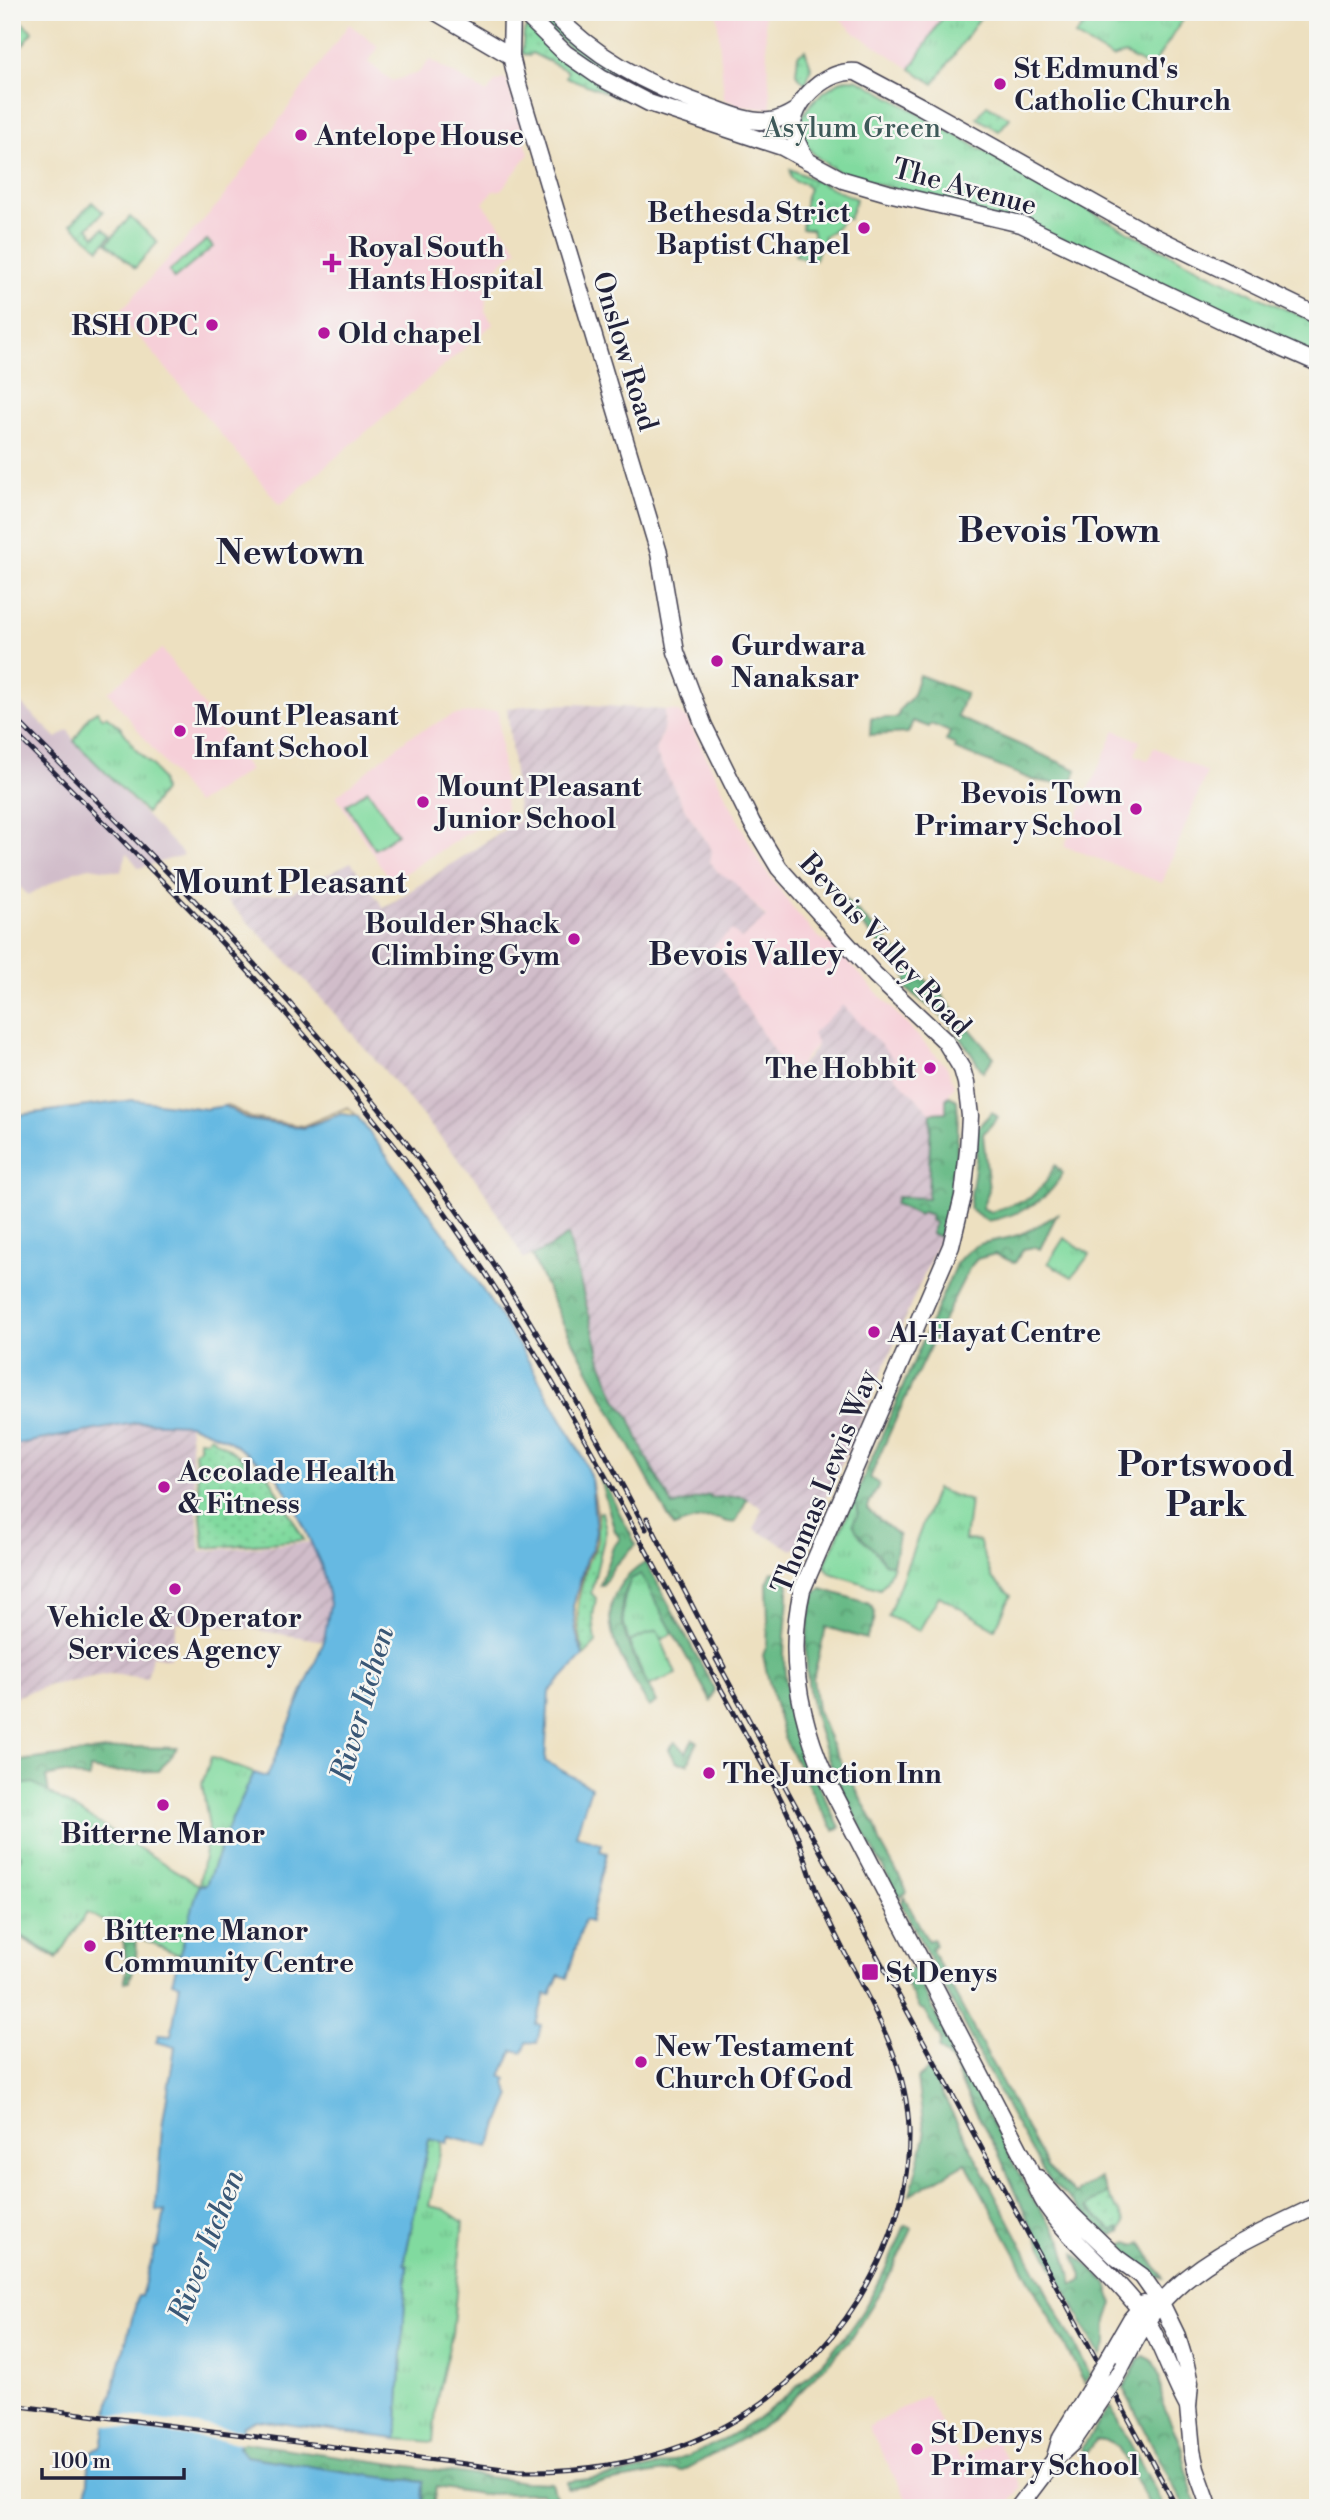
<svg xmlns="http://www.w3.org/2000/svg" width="1330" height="2520" font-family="'Libre Bodoni',serif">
	<defs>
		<pattern id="industrial-furrows" width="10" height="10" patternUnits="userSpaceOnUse" patternTransform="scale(1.75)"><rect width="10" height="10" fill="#d1bdca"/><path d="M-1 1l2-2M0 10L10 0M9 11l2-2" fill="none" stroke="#b3a2ae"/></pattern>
		<pattern id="grass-dots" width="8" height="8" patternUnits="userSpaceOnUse" patternTransform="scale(1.75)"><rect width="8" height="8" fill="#81da9f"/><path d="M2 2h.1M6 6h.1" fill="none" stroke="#6fbb8a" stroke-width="1.8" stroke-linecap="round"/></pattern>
		<pattern id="forest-crowns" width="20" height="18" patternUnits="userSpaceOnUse" patternTransform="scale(1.75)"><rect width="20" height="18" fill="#68ba86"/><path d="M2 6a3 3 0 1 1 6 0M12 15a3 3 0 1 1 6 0" fill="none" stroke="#55976f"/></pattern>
		<pattern id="sand-dots" width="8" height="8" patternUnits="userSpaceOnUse" patternTransform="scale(1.75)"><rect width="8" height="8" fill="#eeda9e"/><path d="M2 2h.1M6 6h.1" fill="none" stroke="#ccbb89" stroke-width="1.8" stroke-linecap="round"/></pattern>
		<pattern id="park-tufts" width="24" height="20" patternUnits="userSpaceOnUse" patternTransform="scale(1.75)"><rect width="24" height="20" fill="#81da9f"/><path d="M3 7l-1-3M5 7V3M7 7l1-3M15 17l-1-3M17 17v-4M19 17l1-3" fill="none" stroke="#6fbb8a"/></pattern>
		<pattern id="garden-furrows" width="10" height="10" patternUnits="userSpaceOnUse" patternTransform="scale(1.75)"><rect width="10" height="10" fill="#81da9f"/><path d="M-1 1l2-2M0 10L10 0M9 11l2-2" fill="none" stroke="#6fbb8a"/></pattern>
	</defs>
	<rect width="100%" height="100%" fill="#f6f6f2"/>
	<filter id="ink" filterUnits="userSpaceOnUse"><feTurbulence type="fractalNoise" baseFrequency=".0143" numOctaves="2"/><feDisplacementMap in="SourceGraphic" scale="14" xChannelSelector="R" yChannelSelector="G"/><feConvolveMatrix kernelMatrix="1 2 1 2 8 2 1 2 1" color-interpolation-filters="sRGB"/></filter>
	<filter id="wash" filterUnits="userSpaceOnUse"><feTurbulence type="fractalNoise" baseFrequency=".00686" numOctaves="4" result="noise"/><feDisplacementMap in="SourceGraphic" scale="28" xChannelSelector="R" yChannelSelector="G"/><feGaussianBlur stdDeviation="1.57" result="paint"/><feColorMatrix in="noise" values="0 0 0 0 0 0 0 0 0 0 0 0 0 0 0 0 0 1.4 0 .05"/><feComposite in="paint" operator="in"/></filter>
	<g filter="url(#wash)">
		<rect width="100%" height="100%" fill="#ede0c0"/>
		<!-- built -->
		<path fill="#f6cfd8" d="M717,12H764L771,108L740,106L724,99Z
			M833,12H945L911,69L855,33Z
			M349,24L379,47L368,62L392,81L418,73L430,60L487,93L495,82L506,78L529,154L501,190L493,191L483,203L518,249L483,278L487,290L485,311L493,324L280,505L144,342L115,317L219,203Z
			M162,649L250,770L196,804L108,692Z
			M498,710L506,809L391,882L336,796L409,737L453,715Z
			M665,710L677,711L687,719L759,861L792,907L816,935L835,948L947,1067L954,1085L947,1099V1112L931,1113L888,1069L894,1058L817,1044L797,1068L783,1066L731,983L708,950L732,929L741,939L766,917L733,882L718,872L710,862L712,850L686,811L655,752L663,731Z
			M1115,730L1140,741L1135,755L1148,760L1154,747L1207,772L1162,883L1064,846Z
			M926,2395L960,2459L996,2440L1021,2486L1006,2508H911L868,2427Z"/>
		<!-- industrial -->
		<path fill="url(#industrial-furrows)" d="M577,704L665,710L663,730L655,752L686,811L712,850L710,862L718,872L733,881L766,918L741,939L732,930L709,950L731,983L783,1066L797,1068L808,1058L817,1045L812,1034L843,1005L894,1059L888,1069L931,1113L928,1198L897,1197L931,1215L935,1222L931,1233L940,1237L858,1428L805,1543L792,1550L754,1529L762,1508L741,1496L709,1498L708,1495L673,1506L646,1457L629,1416L616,1399L601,1361L567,1235L550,1247L524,1259L481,1186L384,1070L304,979L226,900L292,892L351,862L384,908L519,820L507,708L534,705Z
			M140,1422L189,1424L201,1551L310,1542L321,1565L330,1603L324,1641L250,1629L177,1622L170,1659L152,1656L147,1678L109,1674L50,1685L12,1698V1445Z"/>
		<!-- railway -->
		<path fill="#d1bdca" d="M12,695L57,738L68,730L74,741L184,855L139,868L127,853L121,872L90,867L77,870L28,895L12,879Z"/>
		<!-- grass -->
		<path fill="url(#grass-dots)" stroke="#527e6d" stroke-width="2" d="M545,15L571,40L763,128L772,129L786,123L787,141C734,126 679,111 629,87C595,71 566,45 538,20Z
			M528,27L623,98V99L566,77L568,71L532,53L529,56L522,53L524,32Z
			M805,50L811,67L806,84L796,74L798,55Z
			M987,105L1010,118L999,131L977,118Z
			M207,240L213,247L174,279L169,271Z
			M210,1436L269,1476L304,1540L204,1548L195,1451L199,1448V1439L207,1440Z
			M602,1512L606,1530L591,1593L596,1598L593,1616L596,1643L583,1656L576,1608L588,1560L594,1552L598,1532L597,1513Z
			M1107,2192L1125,2222L1121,2232L1119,2228L1113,2231L1086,2206Z"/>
		<!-- forest -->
		<path fill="url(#forest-crowns)" stroke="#456e60" stroke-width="2" d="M919,675L966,693L957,717L1077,770L1070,786L1033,780L955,749L956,745L946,741L950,732L931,724L929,727L913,721L908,733L870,735L871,718H897L900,709L912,697Z
			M834,888L931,985L934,981L945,1000L994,1057L983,1072L955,1029L944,1018L904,987L907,981L904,970L831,891Z
			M949,1096L957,1100C960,1147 954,1192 940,1237L931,1233L935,1223L930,1220L931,1215L923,1212L919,1215L895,1204L897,1197L928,1198L931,1113L946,1112V1099Z
			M992,1112L998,1117L983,1134L989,1190L982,1208L991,1212L1030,1198L1046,1182L1055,1165L1062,1173C1051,1201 1014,1217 987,1221L969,1208L976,1161L977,1128Z
			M1057,1214L1040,1249L1035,1247L1023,1249L1015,1263L995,1254L977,1259L970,1267C934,1337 900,1406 870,1478L879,1484L867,1509L899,1536L893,1565L884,1563C876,1548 858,1540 853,1523L858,1512L857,1505L853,1502L956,1264C978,1236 988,1245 1018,1235C1032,1230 1044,1222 1057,1214Z
			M568,1235L601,1361L616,1399L629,1416L646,1457L673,1506L709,1495L710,1498L741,1496L747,1499L736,1522C729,1524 726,1521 719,1519C703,1516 688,1521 674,1527L563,1323L532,1256L550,1247Z
			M600,1475L636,1545L614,1566L603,1585H600L613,1547L620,1539L615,1531L599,1476Z
			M646,1562L715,1690L711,1701L641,1575L631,1579C628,1587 623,1596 622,1605C619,1638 642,1673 657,1702L649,1707C620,1656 580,1603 646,1562Z
			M772,1572H777L788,1582C789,1607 784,1632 784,1658C786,1720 811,1774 840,1827L834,1830L819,1806L784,1738L767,1674L763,1655L767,1645L768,1622L767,1583Z
			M822,1589L867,1603C882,1611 872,1627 866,1639L826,1627L813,1679L817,1709L830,1741L875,1825L880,1842L905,1887L907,1892L899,1897C849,1803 780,1702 816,1592Z
			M693,1739L697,1742L688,1764L676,1762L669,1749L675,1742L686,1753Z
			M129,1747L177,1748L159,1771L107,1772L90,1769L89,1779L63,1773L46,1777L49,1793L177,1872L134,1923C138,1944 138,1962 129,1981L124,1982L127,1971L122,1930L87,1912L57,1959L12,1932V1898L19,1847L12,1801V1762Z
			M904,1897L928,1941L933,1939L936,1945L931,1949L1047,2167L1075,2194L1100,2178L1107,2192L1087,2207L1113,2231L1119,2228L1121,2232L1113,2236L1108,2234L1054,2185L1042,2169L1008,2110L901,1903Z
			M913,1968L937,2017L1030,2195L1061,2238L1073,2284L1083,2280C1081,2271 1075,2261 1075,2253L1107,2283L1113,2303L1107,2321V2343L1100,2356L1028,2220L998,2152L964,2090L952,2061L939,2049L941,2040L924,2010L919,2008L906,1984L909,1982L904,1972Z
			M929,2069L1090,2374L1085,2383L966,2163L910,2195L925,2136L917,2079Z
			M905,2225L912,2229L883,2288L849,2341L783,2410L756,2431L681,2472L675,2470L568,2489L567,2482C593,2478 621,2476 646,2469C725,2450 792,2401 843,2338C870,2305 889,2264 905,2225Z
			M1128,2242L1137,2245L1141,2242L1163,2278C1146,2279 1132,2257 1120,2246Z
			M1144,2356L1152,2360L1159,2375L1163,2405L1181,2446L1192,2493L1200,2508H1185L1123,2388L1138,2361Z
			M1110,2406L1165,2508H1151L1118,2447L1104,2440H1096L1088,2452L1083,2453L1081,2449Z
			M239,2442L473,2475L526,2482L552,2483L559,2508H551L541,2493L480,2494L436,2487L433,2508H415L422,2504L423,2482L372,2476L245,2456L240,2451Z"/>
		<!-- sand -->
		<path fill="url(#sand-dots)" stroke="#887e6c" stroke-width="2" d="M227,1105L251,1118L303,1126L348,1107L357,1116L341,1114L303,1128L249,1120L226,1108L224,1106Z
			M591,1478C594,1498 600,1519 597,1539C596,1549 590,1555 587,1564C575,1598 575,1621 583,1656L576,1632L573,1606L586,1559L592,1549Z"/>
		<!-- park -->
		<path fill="url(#park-tufts)" stroke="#527e6d" stroke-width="2" d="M945,12H984L934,84L911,69Z
			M1093,12H1188L1153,65L1147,66L1125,54L1112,58L1075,36Z
			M845,79H855L865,83C1013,166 1160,258 1318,323V357L1075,243L840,173C828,165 814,157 806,145C786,116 823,90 845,79Z
			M790,169L856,199L849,219L844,218L838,226L824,237L815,260H806L795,255L801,246L814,237L812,229H802L806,196L809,189L804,183L796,182L791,178Z
			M97,711L103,718L106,716L121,728L137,751L153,766L161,779L163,791L146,813L74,741L89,716Z
			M1064,1238L1090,1254L1072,1277L1048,1263Z
			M936,1489L970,1501L965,1540L979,1541L992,1578L1011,1596L995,1629L939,1596L919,1631L888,1616Z
			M853,1502L857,1505L858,1513L853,1523C858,1540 876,1548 884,1563L893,1565L886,1582L880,1589L830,1573L824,1566Z
			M641,1574L673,1633L661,1640L657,1630L629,1642C620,1615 621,1605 631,1579Z
			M211,1757L254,1773L231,1821L179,1955L101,1920L87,1912L58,1957L12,1930V1894L16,1859H21L22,1855L19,1854L12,1786L33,1783L199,1885L209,1828L202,1784Z
			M429,2139L442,2142L429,2206L444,2209L463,2222L452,2334L437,2398L433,2442L397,2439L407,2266L404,2265Z"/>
		<!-- garden -->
		<path fill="url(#garden-furrows)" stroke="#527e6d" stroke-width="2" d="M17,18L33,32L12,58V24Z
			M92,202L103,212L88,228L95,236L103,228L111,235L99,249L71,224Z"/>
		<!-- pitch -->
		<path fill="#81da9f" stroke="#527e6d" stroke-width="2" d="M130,217L158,242L135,268L107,243Z
			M368,790L397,834L375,849L346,805Z
			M657,1630L676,1674L648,1686L629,1642Z"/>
		<!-- water -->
		<path fill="#66b9e2" stroke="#446e8e" stroke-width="2" d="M133,1100L206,1109L224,1106L249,1120L303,1128L341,1114L357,1116L458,1252L525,1355L581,1454L591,1478L596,1532L592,1549L586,1559L573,1606L576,1632L583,1656L549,1692L545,1761L591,1787L576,1835L602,1844L600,1851L607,1853L590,1922L584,1920L567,1978L559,1975L550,1995L545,1994L536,2024L541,2025L537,2043L527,2042L523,2052L513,2050L501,2076L507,2079L505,2084L511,2095L489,2147L449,2137L447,2143L429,2139L404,2264L407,2266L397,2439L256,2420L243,2426L238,2447L245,2456L372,2476L423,2482L422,2504L408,2508H86L90,2454L95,2449L102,2446L110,2401L138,2296H141L155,2248L158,2247L165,2211L156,2210L162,2127L175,2047L156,2042L158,2035L171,2036L180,1984L172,1982L199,1885H206L231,1821L254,1773L267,1777L324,1641L330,1603L321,1565L295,1507L275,1473L226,1439L189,1424L140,1422L12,1445V1116Z"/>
		<!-- pier -->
		<path fill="#ede0c0" d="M104,2413L245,2431L242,2443L103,2425Z"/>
	</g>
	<g filter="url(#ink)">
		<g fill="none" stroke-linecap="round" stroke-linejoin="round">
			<defs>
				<path id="primary" d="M436,12L511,56
					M512,12L511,56L517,81L659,553L676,652L704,726L752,823L779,868L875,975L945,1041L962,1069L966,1083L970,1116L968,1150L963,1196L951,1246L802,1590C787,1655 799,1718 826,1778L1028,2166C1033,2179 1038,2193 1046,2205C1073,2244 1112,2272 1140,2310C1161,2340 1170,2375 1188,2407
					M523,12L565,53L601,78L649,103L782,147L843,180L888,193L1021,224L1225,322L1318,363
					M552,12C596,59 653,88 713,108C731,115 751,123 770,121C779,120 787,116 795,111
					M807,161C801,149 793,138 793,125C795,98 829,69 856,72L922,107L1143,231L1318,316
					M1038,2178L1068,2211L1117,2258L1142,2276L1161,2303L1177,2336L1186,2365L1190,2383L1188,2407L1192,2450L1196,2469L1210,2508
					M1109,2357L1131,2319L1144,2304
					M1114,2380C1127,2357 1138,2331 1155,2310C1195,2259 1261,2233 1318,2205
					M1055,2457L1061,2437L1089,2391
					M1018,2508L1055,2459L1072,2443L1104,2396"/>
			</defs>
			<!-- primary casing -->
			<use href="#primary" stroke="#403e4f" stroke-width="19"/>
			<!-- primary -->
			<use href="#primary" stroke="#fff" stroke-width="16"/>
			<defs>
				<path id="rail" d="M12,715C174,878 338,1039 469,1228C536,1324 591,1427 646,1529
					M12,730C76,795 141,858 204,924C280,1003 351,1088 417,1175C504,1290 573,1417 642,1543C673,1600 703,1656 734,1713C753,1749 776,1785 792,1823C803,1848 809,1874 819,1898C850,1976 906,2042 909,2129C911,2211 871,2296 816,2355C735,2442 635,2473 519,2471L12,2405
					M647,1518L724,1667
					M716,1659L1177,2508"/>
			</defs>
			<!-- rail casing -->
			<use href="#rail" stroke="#22223b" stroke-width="5"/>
			<!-- rail -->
			<use href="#rail" stroke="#f6f6f2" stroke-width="2.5" stroke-dasharray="8" stroke-linecap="butt"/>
			<defs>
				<path id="primary-bridge" d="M1089,2391L1109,2357
					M1104,2396L1114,2380"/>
			</defs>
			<!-- primary-bridge casing -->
			<use href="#primary-bridge" stroke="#403e4f" stroke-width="19" stroke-linecap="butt"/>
			<!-- primary-bridge -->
			<use href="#primary-bridge" stroke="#fff" stroke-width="16"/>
		</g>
	</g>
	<!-- markers -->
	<g fill="#b5179e" stroke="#f6f6f2" stroke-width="2.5">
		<circle cx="1000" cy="84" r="7"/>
		<circle cx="301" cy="135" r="7"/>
		<circle cx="864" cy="228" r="7"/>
		<path d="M328.5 252.5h7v7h7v7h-7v7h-7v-7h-7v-7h7z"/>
		<circle cx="212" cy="325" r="7"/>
		<circle cx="324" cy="333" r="7"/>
		<circle cx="717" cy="661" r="7"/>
		<circle cx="180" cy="731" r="7"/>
		<circle cx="423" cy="802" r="7"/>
		<circle cx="1136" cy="809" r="7"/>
		<circle cx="574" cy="939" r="7"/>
		<circle cx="930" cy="1068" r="7"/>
		<circle cx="874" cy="1332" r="7"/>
		<circle cx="164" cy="1487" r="7"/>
		<circle cx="175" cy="1589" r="7"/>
		<circle cx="709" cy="1773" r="7"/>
		<circle cx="163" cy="1805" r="7"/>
		<circle cx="90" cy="1946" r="7"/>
		<rect x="861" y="1963" width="18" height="18" rx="3.5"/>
		<circle cx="641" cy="2062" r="7"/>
		<circle cx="917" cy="2449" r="7"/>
	</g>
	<g text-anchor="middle" stroke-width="5" stroke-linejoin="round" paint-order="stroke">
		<!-- poi labels -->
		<g font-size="28" font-weight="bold" fill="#22223b" stroke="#f6f6f2" text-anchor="start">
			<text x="1014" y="78">St Edmund's<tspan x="1014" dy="32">Catholic Church</tspan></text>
			<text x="315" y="145">Antelope House</text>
			<text x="850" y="222" text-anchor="end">Bethesda Strict<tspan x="850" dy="32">Baptist Chapel</tspan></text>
			<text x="348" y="257">Royal South<tspan x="348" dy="32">Hants Hospital</tspan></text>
			<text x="198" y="335" text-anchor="end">RSH OPC</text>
			<text x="338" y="343">Old chapel</text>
			<text x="731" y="655">Gurdwara<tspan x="731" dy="32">Nanaksar</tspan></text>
			<text x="194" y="725">Mount Pleasant<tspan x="194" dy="32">Infant School</tspan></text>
			<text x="437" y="796">Mount Pleasant<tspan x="437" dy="32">Junior School</tspan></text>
			<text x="1122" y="803" text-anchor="end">Bevois Town<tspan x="1122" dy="32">Primary School</tspan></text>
			<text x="560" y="933" text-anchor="end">Boulder Shack<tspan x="560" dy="32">Climbing Gym</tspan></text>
			<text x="916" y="1078" text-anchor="end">The Hobbit</text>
			<text x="888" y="1342">Al-Hayat Centre</text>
			<text x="178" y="1481">Accolade Health<tspan x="178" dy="32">&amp; Fitness</tspan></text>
			<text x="175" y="1627" text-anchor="middle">Vehicle &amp; Operator<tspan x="175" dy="32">Services Agency</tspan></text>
			<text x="723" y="1783">The Junction Inn</text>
			<text x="163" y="1843" text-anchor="middle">Bitterne Manor</text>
			<text x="104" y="1940">Bitterne Manor<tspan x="104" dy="32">Community Centre</tspan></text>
			<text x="886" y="1982">St Denys</text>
			<text x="655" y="2056">New Testament<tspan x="655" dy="32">Church Of God</tspan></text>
			<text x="931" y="2443">St Denys<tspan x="931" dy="32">Primary School</tspan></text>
		</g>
		<!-- park labels -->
		<g font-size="28" fill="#3e5959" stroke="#f6f6f2">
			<text x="852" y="137">Asylum Green</text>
		</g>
		<!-- street labels -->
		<g font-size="28" fill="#22223b" stroke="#f6f6f2">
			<text transform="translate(965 186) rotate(15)" y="10">The Avenue</text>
			<text transform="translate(626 351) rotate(73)" y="10">Onslow Road</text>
			<text transform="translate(886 944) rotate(47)" y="10">Bevois Valley Road</text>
			<text transform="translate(824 1481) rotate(-68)" y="10">Thomas Lewis Way</text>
		</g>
		<!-- water labels -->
		<g font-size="30" font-style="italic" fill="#3a5775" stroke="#f6f6f2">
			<text transform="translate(362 1704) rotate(-74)" y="10">River Itchen</text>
			<text transform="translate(206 2246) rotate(-69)" y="10">River Itchen</text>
		</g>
		<!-- quarter labels -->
		<g font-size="32" font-weight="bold" fill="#22223b" stroke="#f6f6f2">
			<text x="290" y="893">Mount Pleasant</text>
			<text x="746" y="965">Bevois Valley</text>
		</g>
		<!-- district labels -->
		<g font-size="35" font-weight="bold" fill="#22223b" stroke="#f6f6f2">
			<text x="1059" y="542">Bevois Town</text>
			<text x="290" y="564">Newtown</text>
			<text x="1206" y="1476">Portswood<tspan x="1206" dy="40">Park</tspan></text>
		</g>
	</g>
	<!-- margin -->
	<rect width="1330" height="2520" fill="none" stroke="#f6f6f2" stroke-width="42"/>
	<!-- scale -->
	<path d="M42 2468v10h142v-10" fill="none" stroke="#22223b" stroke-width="3.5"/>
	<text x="52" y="2468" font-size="21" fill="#22223b" stroke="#f6f6f2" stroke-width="5" paint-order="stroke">100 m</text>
</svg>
